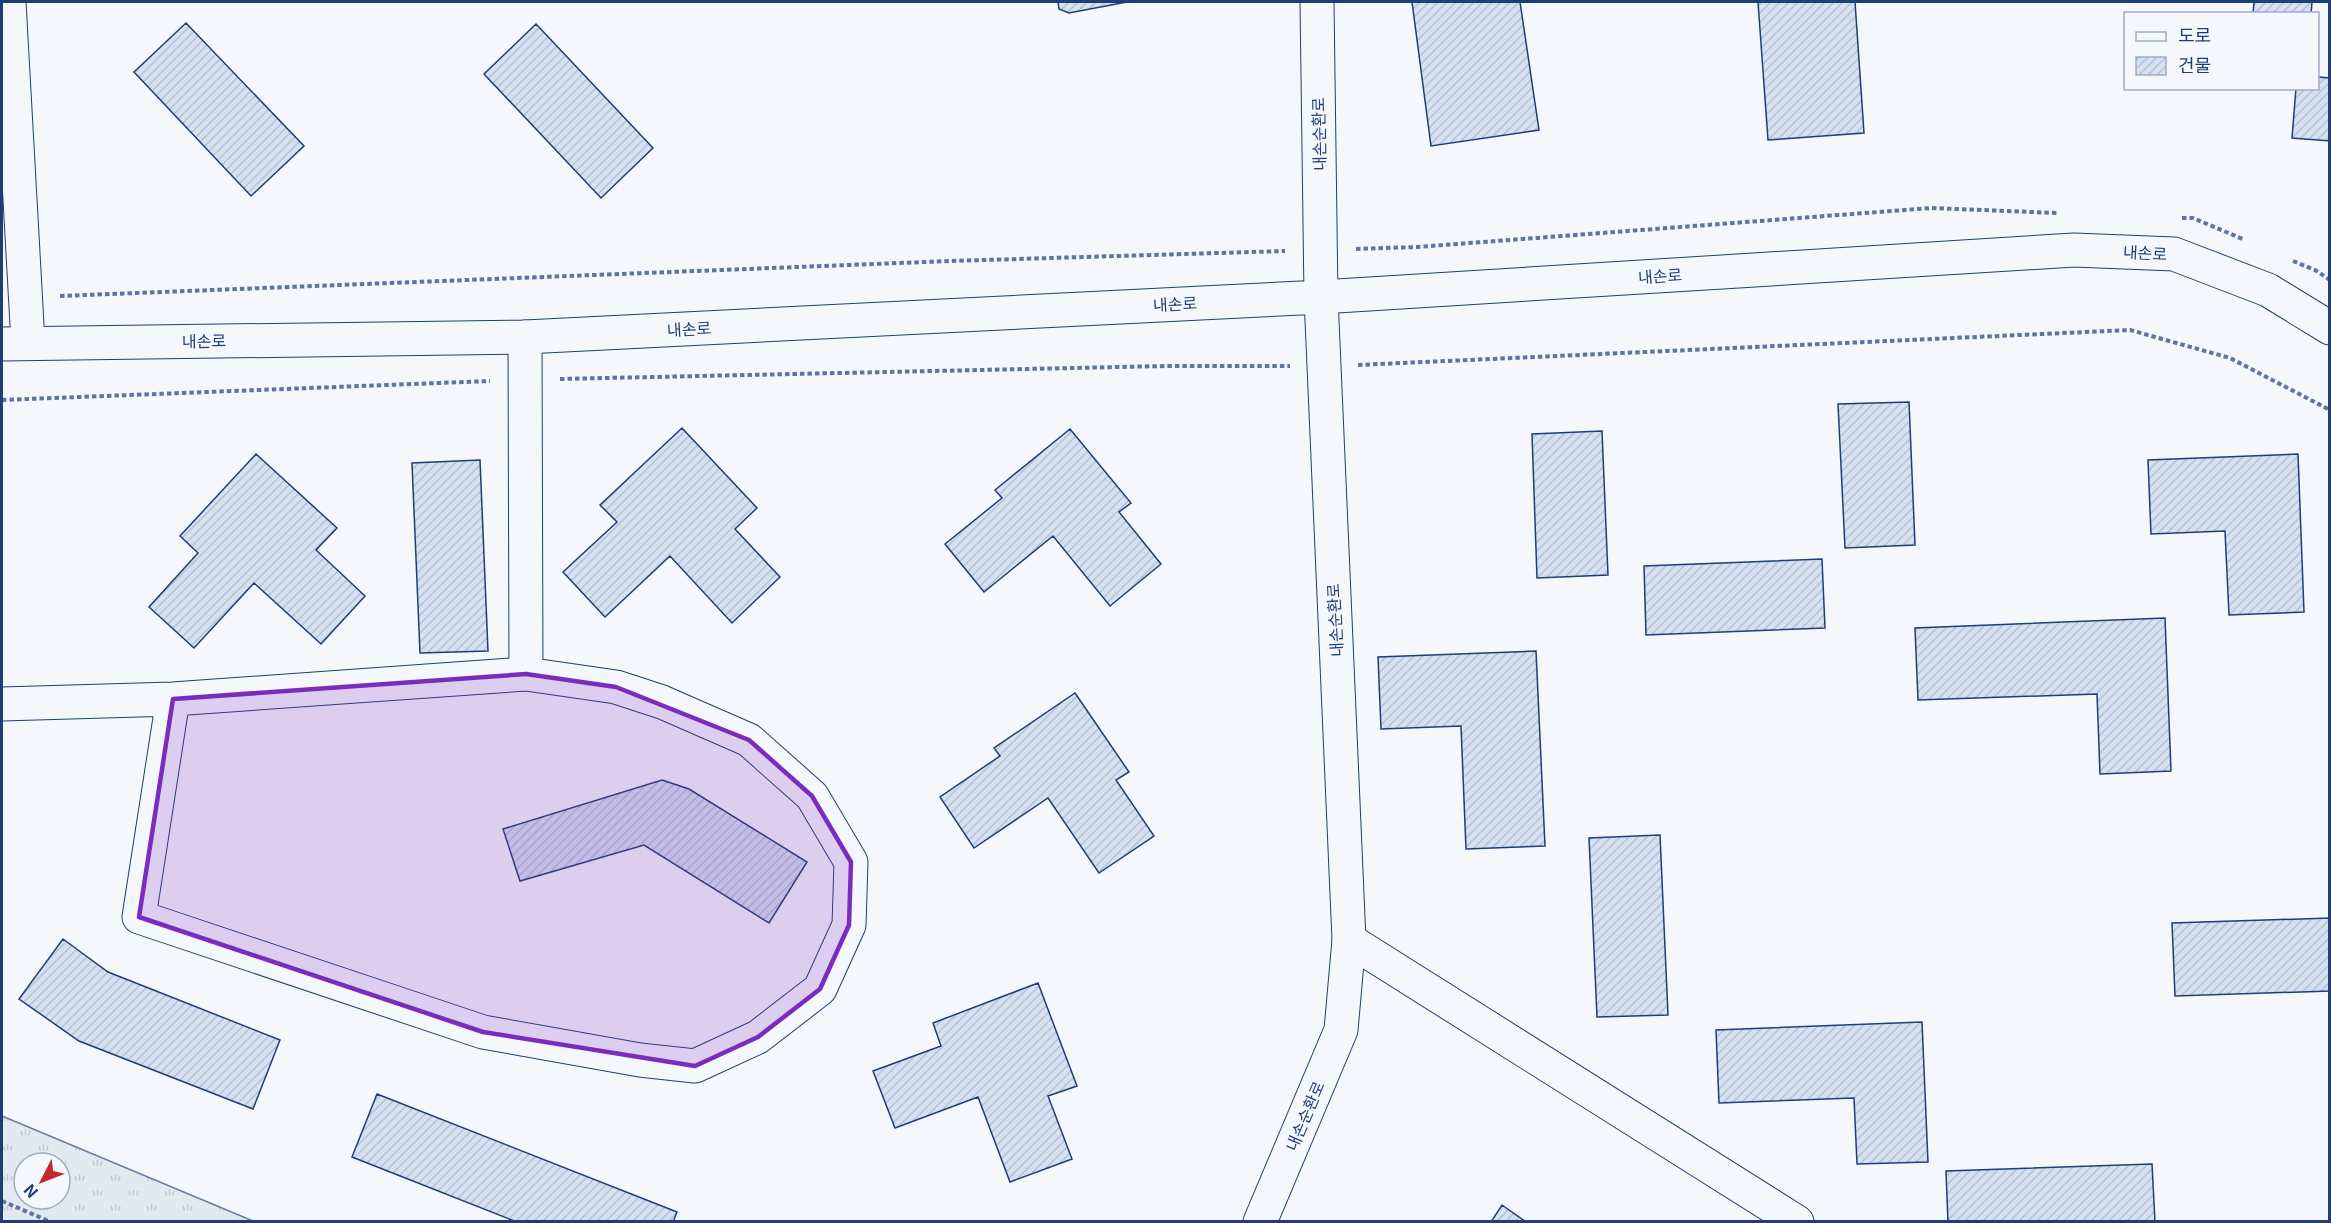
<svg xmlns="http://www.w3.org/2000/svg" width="2331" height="1223" font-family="Georgia,'Noto Sans KR',serif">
	<defs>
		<pattern id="grass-tufts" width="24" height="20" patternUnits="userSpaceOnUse" patternTransform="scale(1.5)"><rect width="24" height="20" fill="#e3e9f0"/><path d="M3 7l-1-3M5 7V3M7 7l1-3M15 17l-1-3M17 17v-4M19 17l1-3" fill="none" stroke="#c2c9d1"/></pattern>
		<pattern id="building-hatch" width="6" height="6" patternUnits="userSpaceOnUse" patternTransform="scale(1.5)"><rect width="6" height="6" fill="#d5e0f0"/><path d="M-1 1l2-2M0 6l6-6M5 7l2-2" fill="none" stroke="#b6c1d1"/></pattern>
	</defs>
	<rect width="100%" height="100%" fill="#f4f7fb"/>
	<!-- grass -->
	<path fill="url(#grass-tufts)" stroke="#687fa3" stroke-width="1.5" fill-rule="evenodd" d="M2,1116L253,1221H2ZM24,1163H60V1199H24Z"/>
	<!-- building -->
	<path fill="url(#building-hatch)" stroke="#1d3f73" stroke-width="1.5" d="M1058,2H1127L1069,13L1059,9Z
		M1412,2H1520L1539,130L1431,146Z
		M1758,2H1855L1864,133L1768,140Z
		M2254,2H2312L2311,14H2253Z
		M186,23L304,146L251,196L134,72Z
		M536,24L653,148L601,198L484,74Z
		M2318,77L2330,78V141L2292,138L2296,88H2318Z
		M1909,402L1915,545L1845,548L1838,404Z
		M682,428L757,508L735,529L780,577L732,623L670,556L605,617L563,572L617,522L600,505Z
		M1070,429L1131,503L1119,512L1161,564L1110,606L1053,536L984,592L945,544L1002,498L995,490Z
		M1602,431L1608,575L1537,578L1532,434Z
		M256,454L337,528L316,550L365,596L321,644L254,583L194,648L149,607L198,553L180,536Z
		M2298,454L2304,612L2229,615L2225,531L2151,534L2148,460Z
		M480,460L488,651L420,653L412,463Z
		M1822,559L1825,628L1646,635L1644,566Z
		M2165,618L2171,771L2100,774L2097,694L1918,700L1915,628Z
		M1536,651L1545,846L1466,849L1461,726L1381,729L1378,657Z
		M1075,693L1129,772L1116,780L1154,836L1099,873L1048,798L974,848L940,797L1000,756L994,748Z
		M662,780L689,789L807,862L769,923L644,845L520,881L503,829Z
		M1660,835L1668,1015L1597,1017L1589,838Z
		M2330,918V991L2175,996L2172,923Z
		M63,939L108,972L280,1040L253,1109L79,1041L19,999Z
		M1038,983L1077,1086L1048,1096L1072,1159L1010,1182L978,1097L895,1128L873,1071L941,1046L933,1023Z
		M1922,1022L1928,1162L1857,1164L1854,1098L1719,1103L1716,1030Z
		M377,1094L677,1212L673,1222H517L352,1157Z
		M2152,1164L2155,1222H1948L1946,1171Z
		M1502,1205L1526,1222H1491Z"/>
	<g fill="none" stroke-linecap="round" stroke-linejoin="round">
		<defs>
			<path id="street" d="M9,2L28,343
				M525,337L526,674
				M2,704L173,699L526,674L616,687L662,702L749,740L812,796L851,862L849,925L820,989L758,1037L695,1066L640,1060L483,1032L139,917L173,699
				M1349,940L1797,1222"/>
			<path id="secondary" d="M2,344L525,337L1321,297L2074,250L2174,254L2268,290L2330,328
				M1260,1222L1341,1030L1349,940L1321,297L1317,2"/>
		</defs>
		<!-- street casing -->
		<use href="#street" stroke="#1d3f73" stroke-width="35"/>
		<!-- secondary casing -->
		<use href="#secondary" stroke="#1d3f73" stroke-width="35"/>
		<!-- path -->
		<path stroke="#5e769c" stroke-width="4" stroke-dasharray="4.5 3" stroke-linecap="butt" d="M2182,218H2193L2245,240
			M1356,249L1417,247L1931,208L2057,213
			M2293,261L2315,270L2330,280
			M60,296L950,261L1285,251
			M1358,365L2130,330L2230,358L2330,410
			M560,379L1166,366H1290
			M2,400L490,381
			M2,1201L51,1222"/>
		<!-- street -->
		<use href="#street" stroke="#f4f7fb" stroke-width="33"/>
		<!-- secondary -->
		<use href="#secondary" stroke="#f4f7fb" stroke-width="33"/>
	</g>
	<!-- marked area -->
	<path fill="#7b2cbf" fill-opacity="0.2" stroke="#7b2cbf" stroke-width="4.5" stroke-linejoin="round" d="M526,674L616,687L749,740L812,796L851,862L849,925L820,989L758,1037L695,1066L483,1032L139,917L173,699Z"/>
	<g text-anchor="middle" stroke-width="4.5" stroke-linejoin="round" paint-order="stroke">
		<!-- street labels -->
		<g font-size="16" fill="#1d3f73" stroke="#f4f7fb">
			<text transform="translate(1319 134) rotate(-91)" y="6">내손순환로</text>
			<text transform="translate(2145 253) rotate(3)" y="6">내손로</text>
			<text transform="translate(1660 276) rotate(-4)" y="6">내손로</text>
			<text transform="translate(1175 304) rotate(-3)" y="6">내손로</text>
			<text transform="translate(689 329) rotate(-3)" y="6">내손로</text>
			<text transform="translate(204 341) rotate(-1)" y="6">내손로</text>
			<text transform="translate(1335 620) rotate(-93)" y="6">내손순환로</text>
			<text transform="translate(1305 1116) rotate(-67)" y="6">내손순환로</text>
		</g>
	</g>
	<!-- border -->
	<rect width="2331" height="1223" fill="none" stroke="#1d3f73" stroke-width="6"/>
	<!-- legend -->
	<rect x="2124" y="12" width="195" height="78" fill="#f4f7fb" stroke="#9eadc5" stroke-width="1.5"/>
	<rect x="2136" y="32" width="30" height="9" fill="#f4f7fb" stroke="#9eadc5" stroke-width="1.5"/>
	<text x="2178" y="42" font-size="18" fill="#1d3f73">도로</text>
	<rect x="2136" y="57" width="30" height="18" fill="url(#building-hatch)" stroke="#9eadc5" stroke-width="1.5"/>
	<text x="2178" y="72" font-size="18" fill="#1d3f73">건물</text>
	<!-- north arrow -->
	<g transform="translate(42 1181) rotate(228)"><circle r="28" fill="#f4f7fb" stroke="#9eadc5" stroke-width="1.5"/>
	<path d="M0-4.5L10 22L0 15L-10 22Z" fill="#c62828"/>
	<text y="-9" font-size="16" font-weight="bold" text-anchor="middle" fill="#1d3f73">N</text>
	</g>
</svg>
